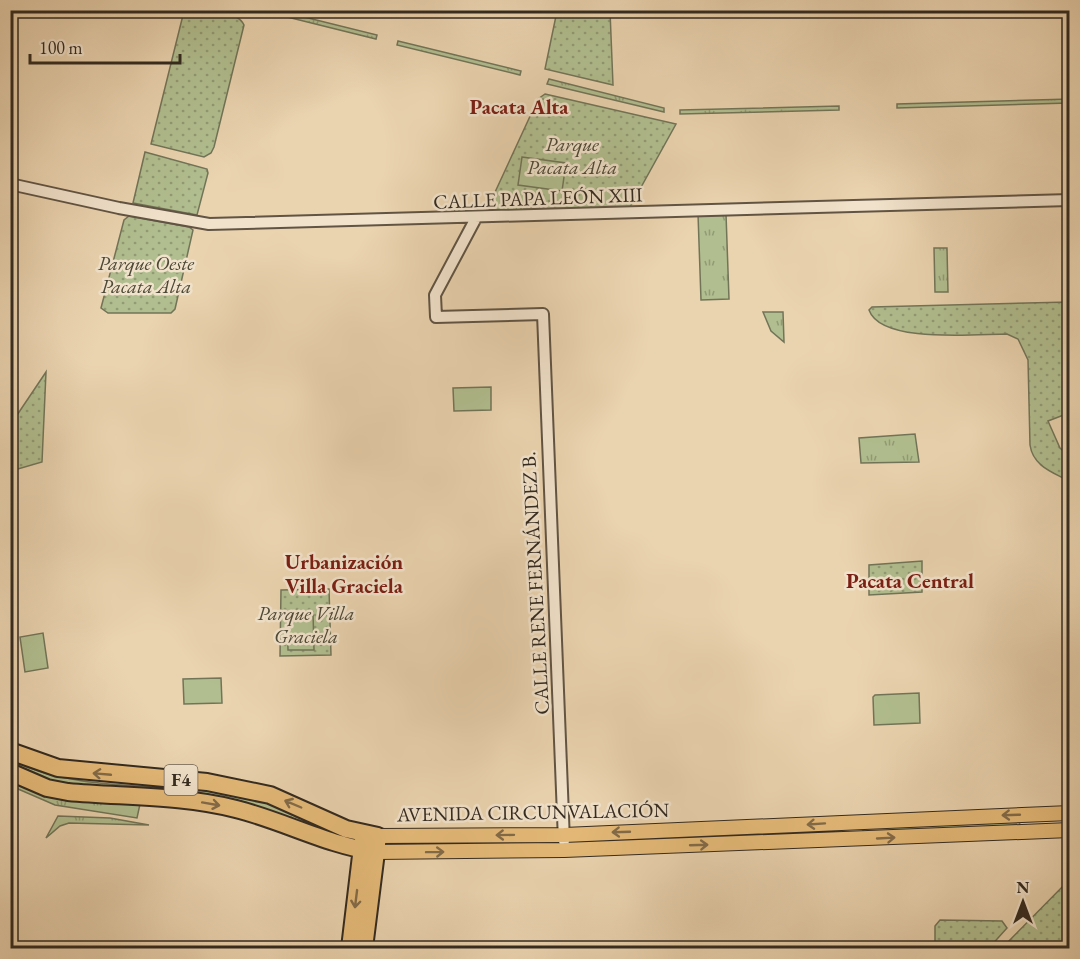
<svg xmlns="http://www.w3.org/2000/svg" width="1080" height="959" font-family="'EB Garamond',serif">
	<defs>
		<pattern id="grass-tufts" width="24" height="20" patternUnits="userSpaceOnUse" patternTransform="scale(1.5)"><rect width="24" height="20" fill="#b1be8f"/><path d="M3 7l-1-3M5 7V3M7 7l1-3M15 17l-1-3M17 17v-4M19 17l1-3" fill="none" stroke="#919b74"/></pattern>
		<pattern id="park-dots" width="8" height="8" patternUnits="userSpaceOnUse" patternTransform="scale(1.5)"><rect width="8" height="8" fill="#b1be8f"/><path d="M2 2h.1M6 6h.1" fill="none" stroke="#919b74" stroke-width="1.8" stroke-linecap="round"/></pattern>
	</defs>
	<rect width="100%" height="100%" fill="#ead3af"/>
	<filter id="stains"><feTurbulence type="fractalNoise" baseFrequency=".00333" numOctaves="4"/><feColorMatrix values="0 0 0 0 .2 0 0 0 0 .09 0 0 0 0 .02 0 0 0 .5 -.17"/></filter>
	<radialGradient id="worn" r=".72"><stop offset=".6" stop-color="#630" stop-opacity="0"/><stop offset="1" stop-color="#630" stop-opacity=".3"/></radialGradient>
	<!-- grass -->
	<path fill="url(#grass-tufts)" stroke="#727458" stroke-width="1.5" d="M280,11L377,35L376,39L279,15Z
		M398,41L521,71L520,75L397,45Z
		M549,79L664,108V112L547,84Z
		M1070,99L1069,103L897,108V104Z
		M839,106V110L680,114V110Z
		M698,214H726L729,299L701,300Z
		M934,248H947L948,292H935Z
		M763,312H783L784,342L771,331Z
		M915,434L919,462L861,463L859,438Z
		M10,760C86,797 183,779 264,800C290,807 316,824 340,835L267,811L54,784L11,766Z
		M10,780L140,804L137,818L55,805L11,786Z
		M58,816L110,818L149,825L69,823L60,826L46,838Z
		M1019,820L1020,826L863,833V827Z
		M773,831V838L576,845V839Z"/>
	<!-- park -->
	<path fill="url(#park-dots)" stroke="#727458" stroke-width="1.5" d="M184,11C200,10 236,8 244,25L214,147L211,153L204,157L151,144Z
		M557,11H610L613,85L545,69Z
		M545,94L676,124L630,207L498,212L492,208L490,203L538,99Z
		M145,152L207,169L208,173L197,215L133,203Z
		M129,216L189,227L193,230L175,309L171,313H108L101,308L124,220Z
		M1069,302V413L1048,421L1060,448L1069,456V481C1052,472 1033,466 1030,445L1028,360L1018,339L1007,334C976,334 881,344 869,310L872,307Z
		M46,372L42,462L11,471V424Z
		M922,561V592L869,595V565Z
		M329,589L331,655L280,656L281,590Z
		M1069,880V948H1002Z
		M940,920L1002,921L1007,928L989,948H935V926Z"/>
	<!-- pitch -->
	<path fill="#b1be8f" stroke="#727458" stroke-width="1.5" d="M522,157L566,163L562,191L518,185Z
		M491,387V410L454,411L453,388Z
		M287,612H313L314,650H288Z
		M43,633L48,668L25,672L20,637Z
		M221,678L222,703L184,704L183,679Z
		M919,693L920,723L874,725L873,697L875,695Z"/>
	<g fill="none" stroke-linecap="round" stroke-linejoin="round">
		<!-- stream -->
		<path stroke="#727e7a" stroke-width="3" d="M1058,948L1070,937"/>
		<defs>
			<path id="minor" d="M10,184L119,208L209,224L1070,200
				M476,218L435,295L436,317L543,314L564,841"/>
			<path id="major" d="M378,836L564,835L1070,813
				M376,852L564,850L1070,830"/>
			<path id="highway" d="M10,751L58,768L207,782L270,795L346,829L378,836L364,948
				M10,772L47,788L68,792C123,797 182,795 236,809C284,821 327,845 376,852
				M350,948L363,839"/>
		</defs>
		<!-- minor casing -->
		<use href="#minor" stroke="#615444" stroke-width="14"/>
		<!-- major casing -->
		<use href="#major" stroke="#332a20" stroke-width="16"/>
		<!-- highway casing -->
		<use href="#highway" stroke="#332a20" stroke-width="20"/>
		<!-- minor -->
		<use href="#minor" stroke="#f1e2cb" stroke-width="10"/>
		<!-- major -->
		<use href="#major" stroke="#e5ba78" stroke-width="14"/>
		<!-- highway -->
		<use href="#highway" stroke="#e5ba78" stroke-width="16"/>
	</g>
	<!-- one-way arrows -->
	<defs><path id="oneway-shaft" d="M-6 0H5M1.5-3L5.5 0L1.5 3" fill="none" stroke-width="1.6" stroke-linecap="round" stroke-linejoin="round" transform="scale(1.5)"/></defs>
	<g stroke="#836b48">
		<use href="#oneway-shaft" transform="translate(102 774) rotate(-175)"/>
		<use href="#oneway-shaft" transform="translate(211 804) rotate(10)"/>
		<use href="#oneway-shaft" transform="translate(293 804) rotate(-157)"/>
		<use href="#oneway-shaft" transform="translate(1011 815) rotate(178)"/>
		<use href="#oneway-shaft" transform="translate(816 824) rotate(176)"/>
		<use href="#oneway-shaft" transform="translate(621 832) rotate(178)"/>
		<use href="#oneway-shaft" transform="translate(505 835) rotate(179)"/>
		<use href="#oneway-shaft" transform="translate(886 838) rotate(-3)"/>
		<use href="#oneway-shaft" transform="translate(699 845) rotate(-2)"/>
		<use href="#oneway-shaft" transform="translate(435 852) rotate(-1)"/>
		<use href="#oneway-shaft" transform="translate(356 899) rotate(97)"/>
	</g>
	<g text-anchor="middle" stroke-width="5" stroke-linejoin="round" paint-order="stroke">
		<!-- shield labels -->
		<rect fill="#f1e2cb" stroke="#6c6153" stroke-width="1.5" x="164.5" y="765" width="33" height="30" rx="4.5"/>
		<g font-size="18" font-weight="bold" fill="#332a20">
			<text x="181" y="786">F4</text>
		</g>
		<!-- park labels -->
		<g font-size="20" font-style="italic" fill="#4c4836" stroke="#f1e2cb">
			<text x="572" y="151">Parque<tspan x="572" dy="23">Pacata Alta</tspan></text>
			<text x="146" y="270">Parque Oeste<tspan x="146" dy="23">Pacata Alta</tspan></text>
			<text x="306" y="620">Parque Villa<tspan x="306" dy="23">Graciela</tspan></text>
		</g>
		<!-- street labels -->
		<g font-size="20" fill="#332a20" stroke="#f1e2cb">
			<text transform="translate(538 198) rotate(-2)" y="7">CALLE PAPA LEÓN XIII</text>
			<text transform="translate(535 583) rotate(-93)" y="7">CALLE RENE FERNÁNDEZ B.</text>
			<text transform="translate(533 812) rotate(-1)" y="7">AVENIDA CIRCUNVALACIÓN</text>
		</g>
		<!-- neighbourhood labels -->
		<g font-size="21" font-weight="bold" fill="#7a1f14" stroke="#f1e2cb">
			<text x="519" y="114">Pacata Alta</text>
			<text x="344" y="569">Urbanización<tspan x="344" dy="24">Villa Graciela</tspan></text>
			<text x="910" y="588">Pacata Central</text>
		</g>
	</g>
	<!-- margin -->
	<rect width="1080" height="959" fill="none" stroke="#ead3af" stroke-width="36"/>
	<rect x="12" y="12" width="1056" height="935" fill="none" stroke="#332a20" stroke-width="3"/>
	<rect x="18" y="18" width="1044" height="923" fill="none" stroke="#332a20" stroke-width="1.5"/>
	<!-- north arrow -->
	<g transform="translate(1023 902)" stroke="#f1e2cb" stroke-width="4.5" paint-order="stroke">
	<path d="M0-4.5L10 22L0 15L-10 22Z" fill="#332a20"/>
	<text y="-9" font-size="16" font-weight="bold" text-anchor="middle" fill="#332a20">N</text>
	</g>
	<!-- scale -->
	<path d="M30 54v9h150v-9" fill="none" stroke="#332a20" stroke-width="3"/>
	<text x="39" y="54" font-size="18" fill="#332a20" stroke="#f1e2cb" stroke-width="4.5" paint-order="stroke">100 m</text>
	<rect width="100%" height="100%" filter="url(#stains)"/>
	<rect width="100%" height="100%" fill="url(#worn)"/>
</svg>
